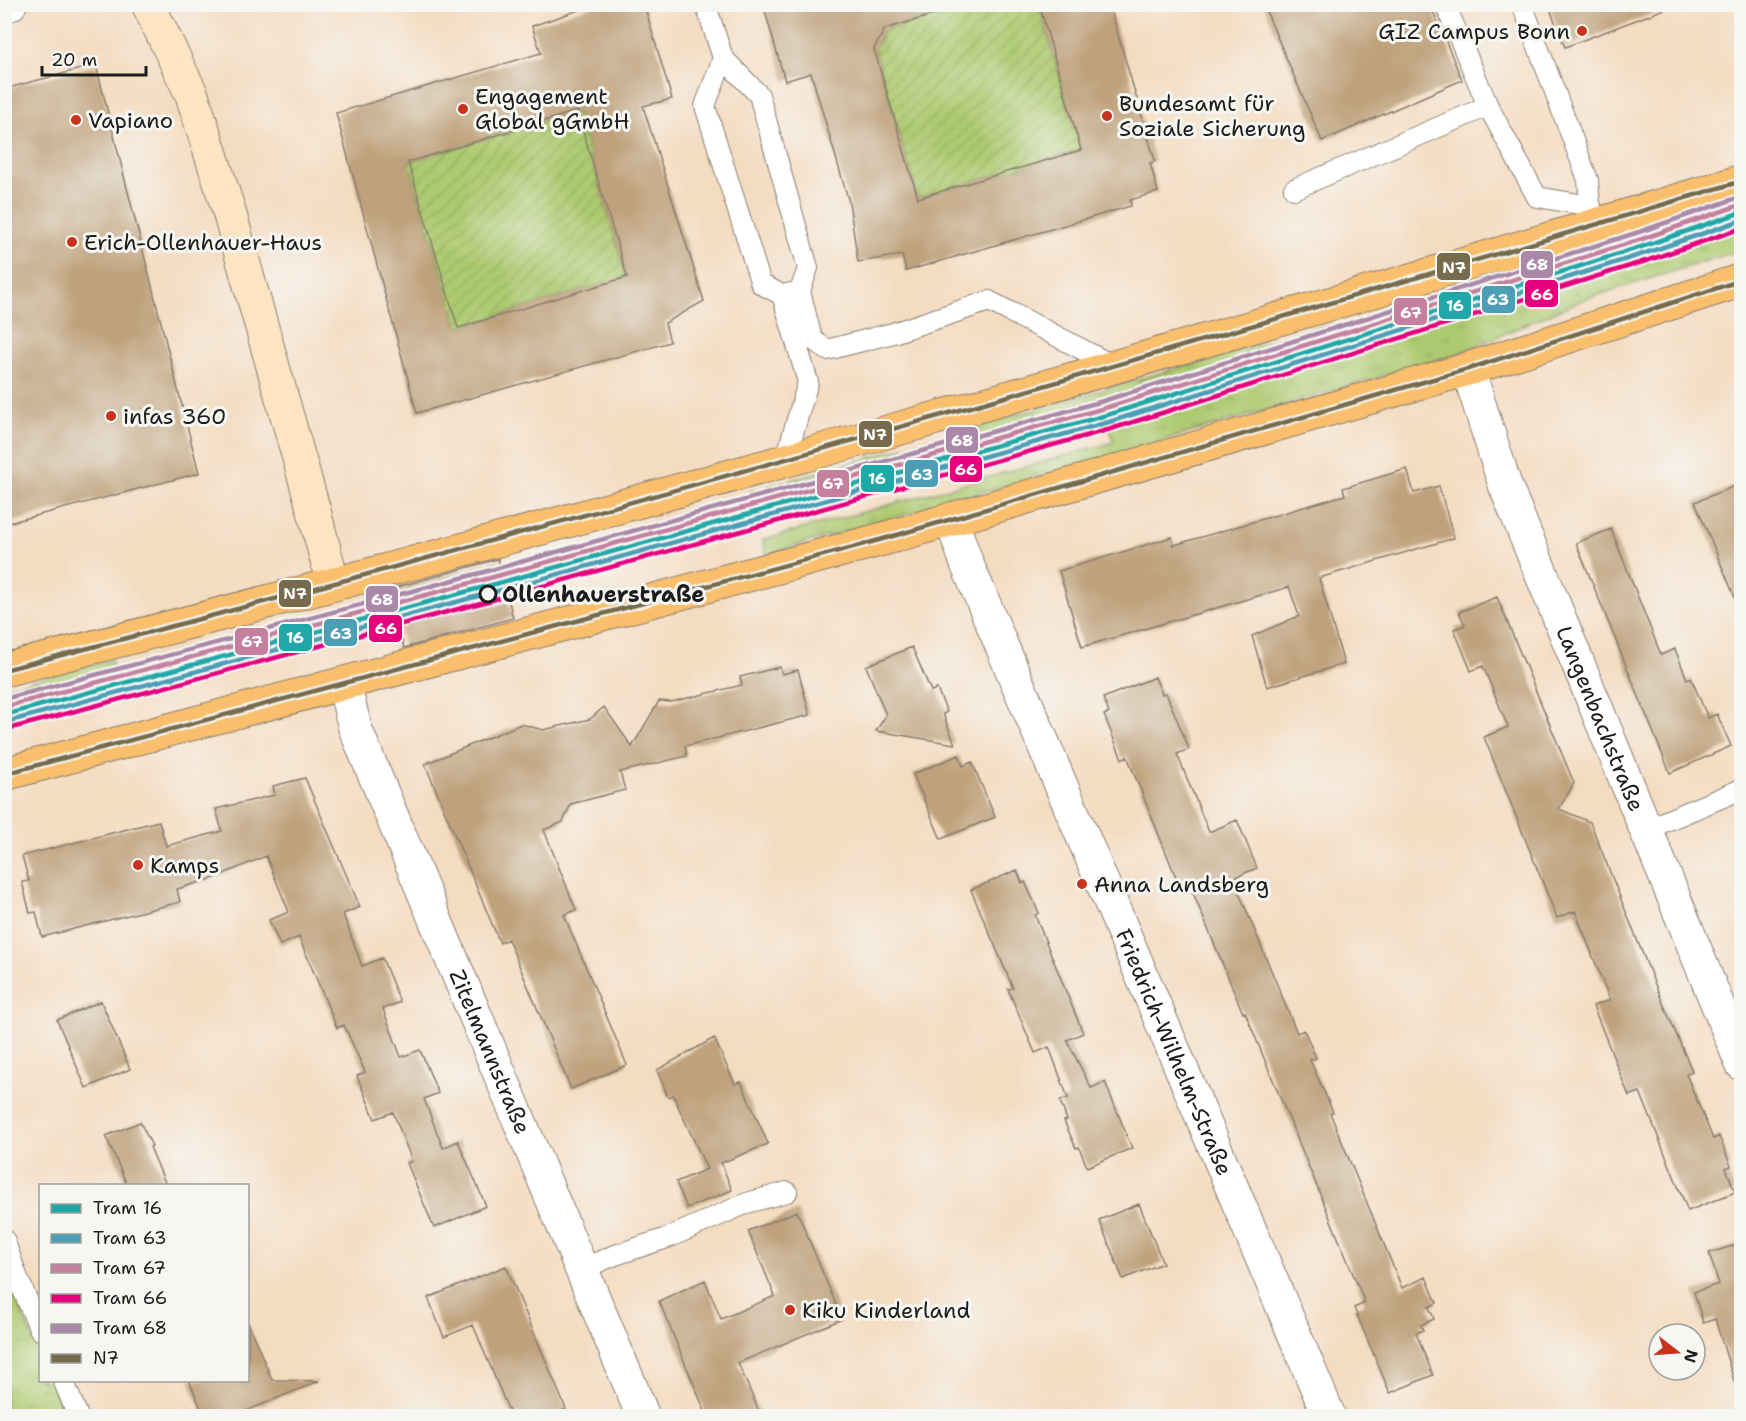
<svg xmlns="http://www.w3.org/2000/svg" width="1746" height="1421" font-family="'Shantell Sans',sans-serif">
	<defs>
		<pattern id="grass-tufts" width="24" height="20" patternUnits="userSpaceOnUse" patternTransform="scale(1.5)"><rect width="24" height="20" fill="#adca70"/><path d="M3 7l-1-3M5 7V3M7 7l1-3M15 17l-1-3M17 17v-4M19 17l1-3" fill="none" stroke="#94ad60"/></pattern>
		<pattern id="garden-furrows" width="10" height="10" patternUnits="userSpaceOnUse" patternTransform="scale(1.5)"><rect width="10" height="10" fill="#adca70"/><path d="M-1 1l2-2M0 10L10 0M9 11l2-2" fill="none" stroke="#94ad60"/></pattern>
	</defs>
	<rect width="100%" height="100%" fill="#f6f6f2"/>
	<filter id="ink" filterUnits="userSpaceOnUse"><feTurbulence type="fractalNoise" baseFrequency=".0167" numOctaves="2"/><feDisplacementMap in="SourceGraphic" scale="12" xChannelSelector="R" yChannelSelector="G"/><feConvolveMatrix kernelMatrix="1 2 1 2 8 2 1 2 1" color-interpolation-filters="sRGB"/></filter>
	<filter id="wash" filterUnits="userSpaceOnUse"><feTurbulence type="fractalNoise" baseFrequency=".008" numOctaves="4" result="noise"/><feDisplacementMap in="SourceGraphic" scale="24" xChannelSelector="R" yChannelSelector="G"/><feGaussianBlur stdDeviation="1.35" result="paint"/><feColorMatrix in="noise" values="0 0 0 0 0 0 0 0 0 0 0 0 0 0 0 0 0 1.4 0 .05"/><feComposite in="paint" operator="in"/></filter>
	<g filter="url(#wash)">
		<rect width="100%" height="100%" fill="#f4dcc1"/>
		<!-- grass -->
		<path fill="url(#grass-tufts)" stroke="#647346" stroke-width="1.5" d="M1741,213V250L1582,300L1455,355L1121,453L766,554L763,540L1114,442L1103,402L752,502L750,492L1319,327L1355,332Z
			M111,660L116,674L5,706V687Z
			M4,1269L40,1356V1380L51,1381L66,1416H5Z"/>
		<!-- garden -->
		<path fill="url(#garden-furrows)" stroke="#647346" stroke-width="1.5" d="M970,5H1039L1081,150L918,198L873,45L877,44L882,35L881,31Z
			M577,111L627,277L458,328L408,162Z"/>
		<g id="blocks">
			<!-- building -->
			<path fill="#bfa27d" fill-rule="evenodd" d="M597,4H644L672,99L643,106L704,301L665,323L670,342L417,413L336,113L541,53L532,26ZM577,111L627,277L458,328L408,162Z
				M763,4H943L944,12L885,29L874,49L918,198L1081,150L1039,4H1109L1155,161L1150,163L1158,192L1130,200L1131,206L906,271L902,255L858,262L849,202L811,73L785,81Z
				M1263,4H1430L1462,80L1322,141Z
				M1548,4H1669L1670,7L1565,47Z
				M96,65L199,473L4,524V89Z
				M1407,469L1414,493L1439,486L1454,538L1319,578L1344,664L1267,687L1252,636L1299,616L1289,587L1082,647L1059,571L1172,537L1174,545L1345,495L1343,488Z
				M1742,483V612H1741L1695,502Z
				M1611,529L1661,655L1675,649L1687,679L1691,678L1708,718L1717,714L1731,746L1670,773L1576,543Z
				M498,559L513,618L404,648L390,589Z
				M1497,597L1574,783L1559,809L1590,822L1654,982L1692,1071L1686,1074L1713,1139L1719,1136L1731,1166L1726,1168L1735,1192L1688,1211L1640,1092L1629,1096L1593,1006L1610,1000L1575,911L1557,918L1484,737L1508,727L1483,666L1471,671L1454,629L1465,625L1459,612Z
				M912,647L931,691L937,689L947,712L943,714L955,744L876,731L886,715L866,666Z
				M780,667L782,674L798,670L810,715L685,746L687,756L620,772L625,790L571,804L563,822L544,830L576,910L564,915L627,1065L571,1089L508,939L500,943L425,764L521,724L543,730L590,719L604,707L632,747L659,701L671,702L742,685L740,677Z
				M1155,677L1162,694L1166,693L1189,749L1177,754L1209,832L1237,820L1257,868L1233,878L1297,1033L1304,1030L1316,1058L1310,1060L1333,1112L1330,1113L1402,1288L1426,1277L1437,1303L1429,1307L1434,1319L1421,1325L1423,1330L1416,1333L1433,1375L1390,1393L1354,1308L1365,1303L1245,1012L1243,1013L1191,888L1182,892L1127,756L1122,759L1104,715L1109,713L1103,698Z
				M959,755L963,766L972,762L995,817L941,839L913,774Z
				M305,778L360,907L343,914L362,966L382,958L400,1002L383,1009L401,1057L420,1050L438,1093L424,1099L443,1148L458,1141L486,1206L434,1228L407,1163L412,1161L393,1112L375,1119L357,1076L365,1072L344,1025L337,1028L299,937L280,945L269,920L289,912L266,856L214,878L177,889L180,902L42,937L36,912L30,913L22,882L29,881L22,856L159,821L166,846L222,831L216,809L275,795L273,786Z
				M1017,870L1022,883L1025,882L1039,913L1035,915L1083,1033L1067,1040L1091,1088L1105,1082L1132,1148L1087,1167L1079,1147L1076,1148L1064,1121L1067,1120L1060,1101L1068,1098L1049,1047L1035,1053L1008,989L1013,988L971,890Z
				M101,1001L130,1069L86,1088L57,1020Z
				M714,1038L735,1084L741,1082L768,1144L721,1163L732,1190L687,1208L676,1182L707,1169L673,1095L668,1097L657,1070Z
				M140,1122L152,1146L150,1147L166,1185H127L106,1136Z
				M1139,1204L1163,1263L1123,1279L1099,1220Z
				M797,1211L842,1319L738,1363L761,1416H707L659,1301L705,1280L721,1319L775,1296L748,1231Z
				M1742,1243V1383L1735,1384L1715,1319L1703,1323L1694,1292L1719,1284L1709,1253Z
				M506,1266L566,1409L549,1416H511L473,1325L444,1337L428,1298Z
				M248,1323L272,1380L319,1381L234,1416H204L189,1380H248Z"/>
		</g>
	</g>
	<g filter="url(#ink)">
		<use href="#blocks" fill-opacity="0" stroke="#887c6e" stroke-width="1.5"/>
		<g fill="none" stroke-linecap="round" stroke-linejoin="round">
			<defs>
				<path id="lane" d="M1445,4L1488,106L1537,197L1591,206
					M1522,4L1588,180L1591,218
					M708,12L723,58L759,95L808,268L800,291L812,339L827,350L893,333L989,301L1116,367
					M723,58L705,106L761,284L782,295L800,291
					M1294,189L1488,106
					M782,295L808,382L785,461
					M1647,829L1742,789
					M4,1239L17,1276L40,1330
					M582,1269L615,1255L670,1237L747,1203L787,1192
					M63,1380L78,1416"/>
				<g id="street">
					<path d="M4,6L10,4"/>
					<path id="s1" d="M1468,369L1505,485L1742,1064"/>
					<path id="s2" d="M951,519L967,564L1329,1416"/>
					<path id="s3" d="M344,684L355,728L643,1416"/>
				</g>
				<path id="secondary" d="M148,4L192,95L228,208L314,511L333,584"/>
				<path id="primary" d="M4,670C587,522 1166,355 1742,181
					M4,774L883,539L1468,369L1742,280"/>
			</defs>
			<!-- lane casing -->
			<use href="#lane" stroke="#887c6e" stroke-width="22"/>
			<!-- street casing -->
			<use href="#street" stroke="#887c6e" stroke-width="35"/>
			<!-- secondary casing -->
			<use href="#secondary" stroke="#887c6e" stroke-width="35"/>
			<!-- primary casing -->
			<use href="#primary" stroke="#887c6e" stroke-width="35"/>
			<!-- lane -->
			<use href="#lane" stroke="#fff" stroke-width="20"/>
			<!-- street -->
			<use href="#street" stroke="#fff" stroke-width="33"/>
			<!-- secondary -->
			<use href="#secondary" stroke="#fde5c4" stroke-width="33"/>
			<!-- primary -->
			<use href="#primary" stroke="#f9bf6c" stroke-width="33"/>
			<defs>
				<path id="bus-1" d="M4,670C587,520 1165,354 1742,181
					M4,774L883,539L1468,369L1742,280"/>
			</defs>
			<!-- bus-1 casing -->
			<use href="#bus-1" stroke="#f6f6f2" stroke-width="9"/>
			<!-- bus-1 -->
			<use href="#bus-1" stroke="#766b4c" stroke-width="4.5"/>
			<defs>
				<path id="tram-1" d="M4,715L488,586L1107,415L1644,246L1742,212"/>
				<path id="tram-2" d="M6,722L490,593L1109,422L1646,253L1742,220"/>
				<path id="tram-3" d="M4,707L486,579L1105,408L1642,239L1740,205"/>
				<path id="tram-4" d="M8,729L492,600L1111,429L1649,260L1742,228"/>
				<path id="tram-5" d="M4,699L484,572L1103,401L1639,232L1737,198"/>
			</defs>
			<!-- tram-1 casing -->
			<use href="#tram-1" stroke="#f6f6f2" stroke-width="9"/>
			<!-- tram-2 casing -->
			<use href="#tram-2" stroke="#f6f6f2" stroke-width="9"/>
			<!-- tram-3 casing -->
			<use href="#tram-3" stroke="#f6f6f2" stroke-width="9"/>
			<!-- tram-4 casing -->
			<use href="#tram-4" stroke="#f6f6f2" stroke-width="9"/>
			<!-- tram-5 casing -->
			<use href="#tram-5" stroke="#f6f6f2" stroke-width="9"/>
			<!-- tram-1 -->
			<use href="#tram-1" stroke="#20a7a8" stroke-width="4.5"/>
			<!-- tram-2 -->
			<use href="#tram-2" stroke="#4c9eb5" stroke-width="4.5"/>
			<!-- tram-3 -->
			<use href="#tram-3" stroke="#c4809e" stroke-width="4.5"/>
			<!-- tram-4 -->
			<use href="#tram-4" stroke="#e5007d" stroke-width="4.5"/>
			<!-- tram-5 -->
			<use href="#tram-5" stroke="#aa89a8" stroke-width="4.5"/>
		</g>
	</g>
	<!-- markers -->
	<g fill="#c8321e" stroke="#f6f6f2" stroke-width="2">
		<circle cx="1582" cy="31" r="6"/>
		<circle cx="463" cy="109" r="6"/>
		<circle cx="1107" cy="116" r="6"/>
		<circle cx="76" cy="120" r="6"/>
		<circle cx="72" cy="242" r="6"/>
		<circle cx="111" cy="416" r="6"/>
		<circle cx="138" cy="865" r="6"/>
		<circle cx="1082" cy="884" r="6"/>
		<circle cx="790" cy="1310" r="6"/>
	</g>
	<circle fill="#f6f6f2" stroke="#1c1c1c" stroke-width="3" cx="488" cy="594" r="8"/>
	<g text-anchor="middle" stroke-width="6" stroke-linejoin="round" paint-order="stroke">
		<!-- poi labels -->
		<g font-size="22" fill="#1c1c1c" stroke="#f6f6f2" text-anchor="start">
			<text x="1570" y="39" text-anchor="end">GIZ Campus Bonn</text>
			<text x="475" y="104">Engagement<tspan x="475" dy="25">Global gGmbH</tspan></text>
			<text x="1119" y="111">Bundesamt für<tspan x="1119" dy="25">Soziale Sicherung</tspan></text>
			<text x="88" y="128">Vapiano</text>
			<text x="84" y="250">Erich-Ollenhauer-Haus</text>
			<text x="123" y="424">infas 360</text>
			<text x="150" y="873">Kamps</text>
			<text x="1094" y="892">Anna Landsberg</text>
			<text x="802" y="1318">Kiku Kinderland</text>
		</g>
		<!-- stop labels -->
		<g font-size="22" font-weight="bold" fill="#1c1c1c" stroke="#f6f6f2" text-anchor="start">
			<text x="502" y="602">Ollenhauerstraße</text>
		</g>
		<!-- street labels -->
		<g font-size="22" fill="#1c1c1c" stroke="#f6f6f2">
			<text dy="8" stroke="none"><textPath href="#s1" startOffset="374">Langenbachstraße</textPath></text>
			<text dy="8" stroke="none"><textPath href="#s2" startOffset="578">Friedrich-Wilhelm-Straße</textPath></text>
			<text dy="8" stroke="none"><textPath href="#s3" startOffset="396">Zitelmannstraße</textPath></text>
		</g>
	</g>
	<g stroke="#f6f6f2" stroke-width="2">
		<rect x="1520" y="250" width="34" height="29" rx="6" fill="#aa89a8"/>
		<rect x="1436" y="252" width="35" height="29" rx="6" fill="#766b4c"/>
		<rect x="1524" y="279" width="35" height="29" rx="6" fill="#e5007d"/>
		<rect x="1481" y="285" width="35" height="29" rx="6" fill="#4c9eb5"/>
		<rect x="1438" y="291" width="34" height="29" rx="6" fill="#20a7a8"/>
		<rect x="1393" y="297" width="35" height="29" rx="6" fill="#c4809e"/>
		<rect x="858" y="420" width="35" height="28" rx="6" fill="#766b4c"/>
		<rect x="945" y="426" width="34" height="28" rx="6" fill="#aa89a8"/>
		<rect x="949" y="455" width="34" height="28" rx="6" fill="#e5007d"/>
		<rect x="904" y="459" width="35" height="29" rx="6" fill="#4c9eb5"/>
		<rect x="860" y="464" width="35" height="29" rx="6" fill="#20a7a8"/>
		<rect x="816" y="469" width="34" height="29" rx="6" fill="#c4809e"/>
		<rect x="278" y="579" width="34" height="29" rx="6" fill="#766b4c"/>
		<rect x="365" y="585" width="34" height="28" rx="6" fill="#aa89a8"/>
		<rect x="368" y="614" width="35" height="29" rx="6" fill="#e5007d"/>
		<rect x="323" y="618" width="35" height="29" rx="6" fill="#4c9eb5"/>
		<rect x="278" y="623" width="35" height="29" rx="6" fill="#20a7a8"/>
		<rect x="234" y="627" width="35" height="29" rx="6" fill="#c4809e"/>
	</g>
	<g font-size="16" text-anchor="middle" font-weight="bold" fill="#fff">
		<text x="1537" y="270">68</text>
		<text x="1454" y="273">N7</text>
		<text x="1542" y="300">66</text>
		<text x="1498" y="305">63</text>
		<text x="1455" y="311">16</text>
		<text x="1411" y="318">67</text>
		<text x="875" y="440">N7</text>
		<text x="962" y="446">68</text>
		<text x="966" y="475">66</text>
		<text x="922" y="480">63</text>
		<text x="877" y="484">16</text>
		<text x="833" y="489">67</text>
		<text x="295" y="599">N7</text>
		<text x="382" y="605">68</text>
		<text x="386" y="634">66</text>
		<text x="341" y="639">63</text>
		<text x="295" y="643">16</text>
		<text x="252" y="647">67</text>
	</g>
	<!-- margin -->
	<rect width="1746" height="1421" fill="none" stroke="#f6f6f2" stroke-width="24"/>
	<!-- legend -->
	<rect x="39" y="1184" width="210" height="198" fill="#f6f6f2" stroke="#9f9f9c" stroke-width="1.5"/>
	<rect x="51" y="1204" width="30" height="9" fill="#20a7a8" stroke="#9f9f9c" stroke-width="1.5"/>
	<text x="93" y="1214" font-size="18" fill="#1c1c1c">Tram 16</text>
	<rect x="51" y="1234" width="30" height="9" fill="#4c9eb5" stroke="#9f9f9c" stroke-width="1.5"/>
	<text x="93" y="1244" font-size="18" fill="#1c1c1c">Tram 63</text>
	<rect x="51" y="1264" width="30" height="9" fill="#c4809e" stroke="#9f9f9c" stroke-width="1.5"/>
	<text x="93" y="1274" font-size="18" fill="#1c1c1c">Tram 67</text>
	<rect x="51" y="1294" width="30" height="9" fill="#e5007d" stroke="#9f9f9c" stroke-width="1.5"/>
	<text x="93" y="1304" font-size="18" fill="#1c1c1c">Tram 66</text>
	<rect x="51" y="1324" width="30" height="9" fill="#aa89a8" stroke="#9f9f9c" stroke-width="1.5"/>
	<text x="93" y="1334" font-size="18" fill="#1c1c1c">Tram 68</text>
	<rect x="51" y="1354" width="30" height="9" fill="#766b4c" stroke="#9f9f9c" stroke-width="1.5"/>
	<text x="93" y="1364" font-size="18" fill="#1c1c1c">N7</text>
	<!-- north arrow -->
	<g transform="translate(1677 1352) rotate(107)"><circle r="28" fill="#f6f6f2" stroke="#9f9f9c" stroke-width="1.5"/>
	<path d="M0-4.5L10 22L0 15L-10 22Z" fill="#c8321e"/>
	<text y="-9" font-size="16" font-weight="bold" text-anchor="middle" fill="#1c1c1c">N</text>
	</g>
	<!-- scale -->
	<path d="M42 66v9h104v-9" fill="none" stroke="#1c1c1c" stroke-width="3"/>
	<text x="51" y="66" font-size="18" fill="#1c1c1c" stroke="#f6f6f2" stroke-width="4.5" paint-order="stroke">20 m</text>
</svg>
